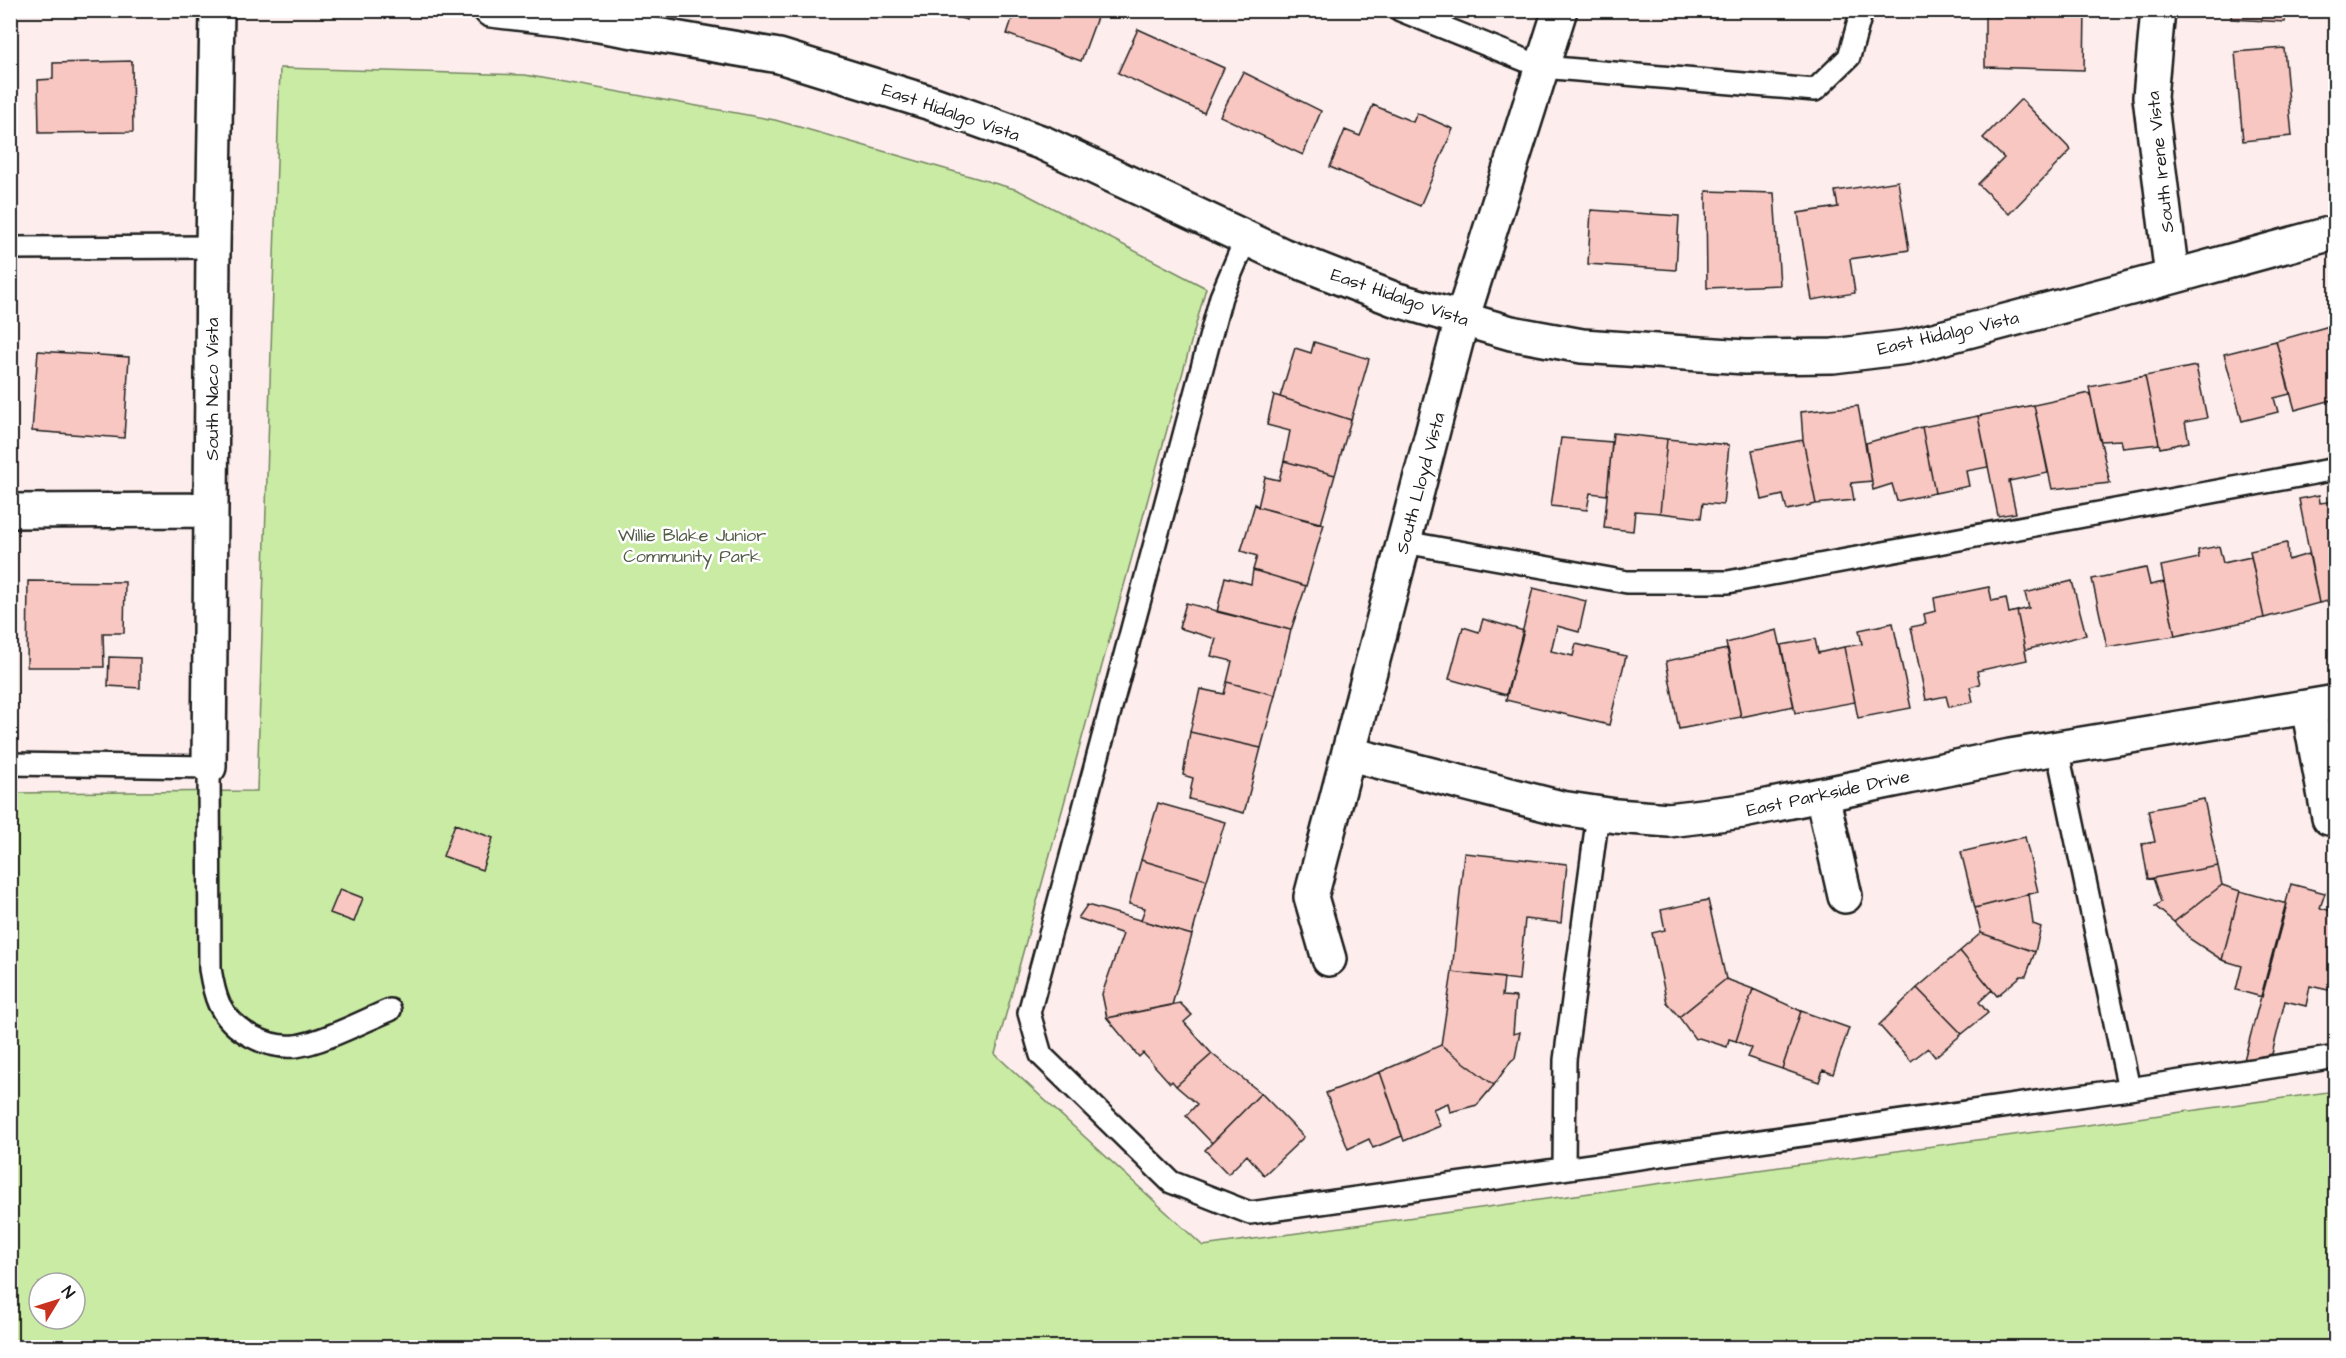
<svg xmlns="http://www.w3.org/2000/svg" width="2346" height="1358" font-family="'Architects Daughter',sans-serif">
	<rect width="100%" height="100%" fill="#fdeeed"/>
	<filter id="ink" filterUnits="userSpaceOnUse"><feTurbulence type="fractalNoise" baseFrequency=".0167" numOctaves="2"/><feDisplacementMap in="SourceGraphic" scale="12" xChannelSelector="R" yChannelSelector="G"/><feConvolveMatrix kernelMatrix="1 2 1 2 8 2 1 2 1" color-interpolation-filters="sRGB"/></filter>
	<g filter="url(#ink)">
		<!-- green -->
		<path fill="#caeba4" stroke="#738460" stroke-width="1.5" fill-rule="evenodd" d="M280,68L525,75L775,120L1018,190L1206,288L995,1054L1203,1246L2335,1091V1347H11L10,793L257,791ZM39,1283H75V1319H39Z"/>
		<!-- building -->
		<path fill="#f8c7c2" stroke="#1c1c1c" stroke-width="1.5" d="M932,10H971L967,20Z
			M1015,10H1096L1099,12L1081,61L1007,34Z
			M2008,10H2085L2084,70L1985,67V16L2008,17Z
			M2232,10H2286L2285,22L2231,19Z
			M1138,29L1224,68L1204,113L1118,73Z
			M2284,48L2292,136L2243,141L2235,52Z
			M132,61L133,132L39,133L38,80L53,79V63Z
			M1243,72L1321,111L1303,155L1220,116Z
			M2021,99L2071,150L2009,214L1978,184L2004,158L1983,138Z
			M1373,105L1413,122L1417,113L1453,129L1420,206L1330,167L1345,130L1360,136Z
			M1898,181L1909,250L1850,259L1855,293L1812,300L1798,213L1838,207L1835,191Z
			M1706,191L1774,193L1780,285L1707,288Z
			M1591,210L1679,216L1676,270L1588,264Z
			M2333,325L2336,335V399L2295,410L2276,341Z
			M2276,341L2290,394L2274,398L2278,412L2242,421L2224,354Z
			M1314,342L1369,359L1351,420L1280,397L1295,348L1311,353Z
			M38,351L129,357L124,438L32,431Z
			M2196,366L2207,418L2185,422L2189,442L2160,448L2145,376Z
			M2145,376L2159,444L2123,448L2121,440L2100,441L2089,387Z
			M2090,393L2110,483L2052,489L2034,405Z
			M1274,395L1351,420L1335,475L1284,461L1290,431L1267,425Z
			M2034,405L2048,473L2009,481L2016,513L1998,516L1978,416Z
			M1858,406L1872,481L1851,483L1854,500L1816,504L1803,440L1801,412Z
			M1978,416L1988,467L1966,471L1969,486L1935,493L1922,427Z
			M1922,427L1935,493L1897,501L1892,484L1873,490L1866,443Z
			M1613,433L1667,439L1660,513L1635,511L1633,531L1604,528Z
			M1561,438L1612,442L1607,495L1590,493L1587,510L1551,506Z
			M1667,439L1729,445L1723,505L1703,503L1701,518L1660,513Z
			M1803,440L1816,504L1787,510L1783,495L1762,500L1752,450Z
			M1284,461L1335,475L1321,524L1258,507L1265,477L1279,480Z
			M2319,495L2320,503L2336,501V599L2319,603L2299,499Z
			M1255,504L1258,507L1324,524L1306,586L1253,570L1257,556L1241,551Z
			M2287,543L2288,560L2309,554L2319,603L2264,618L2250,551Z
			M2219,546L2223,563L2251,557L2264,618L2175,636L2161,566L2199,558L2198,550Z
			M2146,568L2150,585L2164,582L2175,636L2107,647L2092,579Z
			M1253,570L1306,586L1291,630L1217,612L1225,577L1251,584Z
			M28,581L125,582L124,633H103L104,667H27Z
			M2072,581L2086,635L2025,650L2017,611L2029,608L2025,593Z
			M1989,587L1992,601L2006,598L2009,613L2017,611L2027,660L1977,671L1980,684L1970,687L1973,702L1949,707L1946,696L1926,700L1911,627L1926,624L1924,614L1936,611L1934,598Z
			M1533,588L1586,601L1579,632L1557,626L1551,651L1573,656L1576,644L1626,656L1609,725L1506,700Z
			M1186,603L1291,630L1275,695L1227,682L1232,661L1211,656L1216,639L1179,628Z
			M1483,619L1524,631L1506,695L1449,679L1463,627L1479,632Z
			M1893,623L1911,708L1858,718L1844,647L1862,644L1859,630Z
			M1777,630L1794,706L1741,717L1726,643Z
			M1815,639L1818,653L1844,647L1855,702L1795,713L1781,645Z
			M1728,649L1741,717L1679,729L1666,661Z
			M109,657L140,658V688L108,686Z
			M1227,682L1275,695L1261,748L1190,732L1200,689L1224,694Z
			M1190,732L1261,748L1244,813L1189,799L1193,778L1183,775Z
			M2204,799L2218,866L2148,879L2142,844L2155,842L2148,810Z
			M1158,803L1225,822L1207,880L1141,860Z
			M455,824L493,838L482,870L443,856Z
			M2025,837L2038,892L1975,908L1961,852Z
			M1464,853L1567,864L1561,923L1525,919L1519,980L1452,972Z
			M1141,860L1207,880L1192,935L1141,920L1145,908L1129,904Z
			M2218,866L2222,885L2174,922L2155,906L2161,902L2153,878Z
			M2291,884L2325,893L2320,908L2336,912V988L2328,990L2310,986L2306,1006L2285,1001L2272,1054L2244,1060Z
			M2222,885L2240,891L2222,960L2190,939L2174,922Z
			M340,889L363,898L354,922L330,913Z
			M2240,891L2287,904L2262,997L2236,990L2242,966L2222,960Z
			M2029,894L2033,924L2041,927L2035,952L1981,933L1975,908Z
			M1708,900L1726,979L1679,1017L1667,1003L1652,933L1665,930L1661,910Z
			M1087,905L1192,935L1172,1005L1107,1018L1102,994L1123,934L1078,918Z
			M1981,933L2035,952L2026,976H2021L1997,996L1960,951Z
			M1960,951L1992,990L1979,1002L1988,1013L1962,1034L1917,988Z
			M1452,972L1504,978L1502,996L1516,997L1513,1034L1520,1032L1515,1058L1511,1061L1494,1085L1441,1045Z
			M1726,979L1753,989L1736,1041L1729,1039L1727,1047L1699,1038L1695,1039L1679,1017Z
			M1917,988L1962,1034L1935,1057L1928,1048L1911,1061L1879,1025Z
			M1753,989L1801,1011L1782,1069L1747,1057L1751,1048L1736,1041Z
			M1180,1003L1192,1015L1184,1022L1212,1054L1176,1086L1172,1081L1170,1083L1143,1053L1139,1057L1107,1018Z
			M1801,1011L1849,1028L1833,1074L1823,1070L1819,1082L1782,1069Z
			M1441,1045L1494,1085L1477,1105L1450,1112L1448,1103L1433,1109L1440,1126L1404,1141L1380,1072Z
			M1212,1054L1261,1093L1212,1143L1186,1116L1197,1104L1176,1086Z
			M1380,1072L1402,1136L1373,1148L1369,1139L1348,1149L1326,1093Z
			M1261,1093L1304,1137L1264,1175L1247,1155L1228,1174L1205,1150Z"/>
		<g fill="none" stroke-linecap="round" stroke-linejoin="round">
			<defs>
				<path id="service" d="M1400,10L1542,67L1815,90L1849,57L1862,10
					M1246,238L1221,297L1029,1013L1041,1055L1171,1182L1250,1213L2129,1089L2336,1057
					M10,248L213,247
					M1404,542L1627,582H1728L2336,469
					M2057,748L2129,1089
					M10,764L209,767L210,969C212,981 214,993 219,1004C232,1031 267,1049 296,1046C324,1042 363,1021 390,1010
					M1564,1168L1565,1060L1598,814"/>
				<path id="minor" d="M491,10L558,18L779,56L934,104L1043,143L1282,255L1394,299L1511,333L1582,346L1745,357L1833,356L1907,347L2172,277L2336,232
					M2158,10L2150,97L2172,277
					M10,511L211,510
					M2308,707L2329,818
					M1350,754L1561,808L1616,816L1669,820L1743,811L2010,756L2336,702
					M209,767L213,247L217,10
					M1822,795L1845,896
					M1329,959L1311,897L1462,319L1560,10"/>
			</defs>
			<!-- service casing -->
			<use href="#service" stroke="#1c1c1c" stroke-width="26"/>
			<!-- minor casing -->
			<use href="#minor" stroke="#1c1c1c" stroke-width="38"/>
			<!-- service -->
			<use href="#service" stroke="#fff" stroke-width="21"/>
			<!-- minor -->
			<use href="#minor" stroke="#fff" stroke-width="33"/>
		</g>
	</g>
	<g text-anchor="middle" stroke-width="5" stroke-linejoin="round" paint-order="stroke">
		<!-- street labels -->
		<g font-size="18" fill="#1c1c1c" stroke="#fff">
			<text transform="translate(951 112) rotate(19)" y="6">East Hidalgo Vista</text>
			<text transform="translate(2160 162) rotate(-96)" y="6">South Irene Vista</text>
			<text transform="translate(1400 297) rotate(19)" y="6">East Hidalgo Vista</text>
			<text transform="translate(1948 333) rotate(-13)" y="6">East Hidalgo Vista</text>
			<text transform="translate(212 389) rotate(-90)" y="6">South Naco Vista</text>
			<text transform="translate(1420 483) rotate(-75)" y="6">South Lloyd Vista</text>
			<text transform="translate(1828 793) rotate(-12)" y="6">East Parkside Drive</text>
		</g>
		<!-- park labels -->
		<g font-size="18" fill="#505a45" stroke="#fff">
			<text x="692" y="541">Willie Blake Junior<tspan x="692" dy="21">Community Park</tspan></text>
		</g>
	</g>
	<!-- margin -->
	<rect width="2346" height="1358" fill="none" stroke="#fff" stroke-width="36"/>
	<rect x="18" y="18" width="2310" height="1322" fill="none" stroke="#1c1c1c" stroke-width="2" filter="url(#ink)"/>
	<!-- north arrow -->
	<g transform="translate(57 1301) rotate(52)"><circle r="28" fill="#ffffff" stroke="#a4a4a4" stroke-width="1.5"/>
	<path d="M0-4.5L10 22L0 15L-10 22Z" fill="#c8321e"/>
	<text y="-9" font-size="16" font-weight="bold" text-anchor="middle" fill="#1c1c1c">N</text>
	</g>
</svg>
